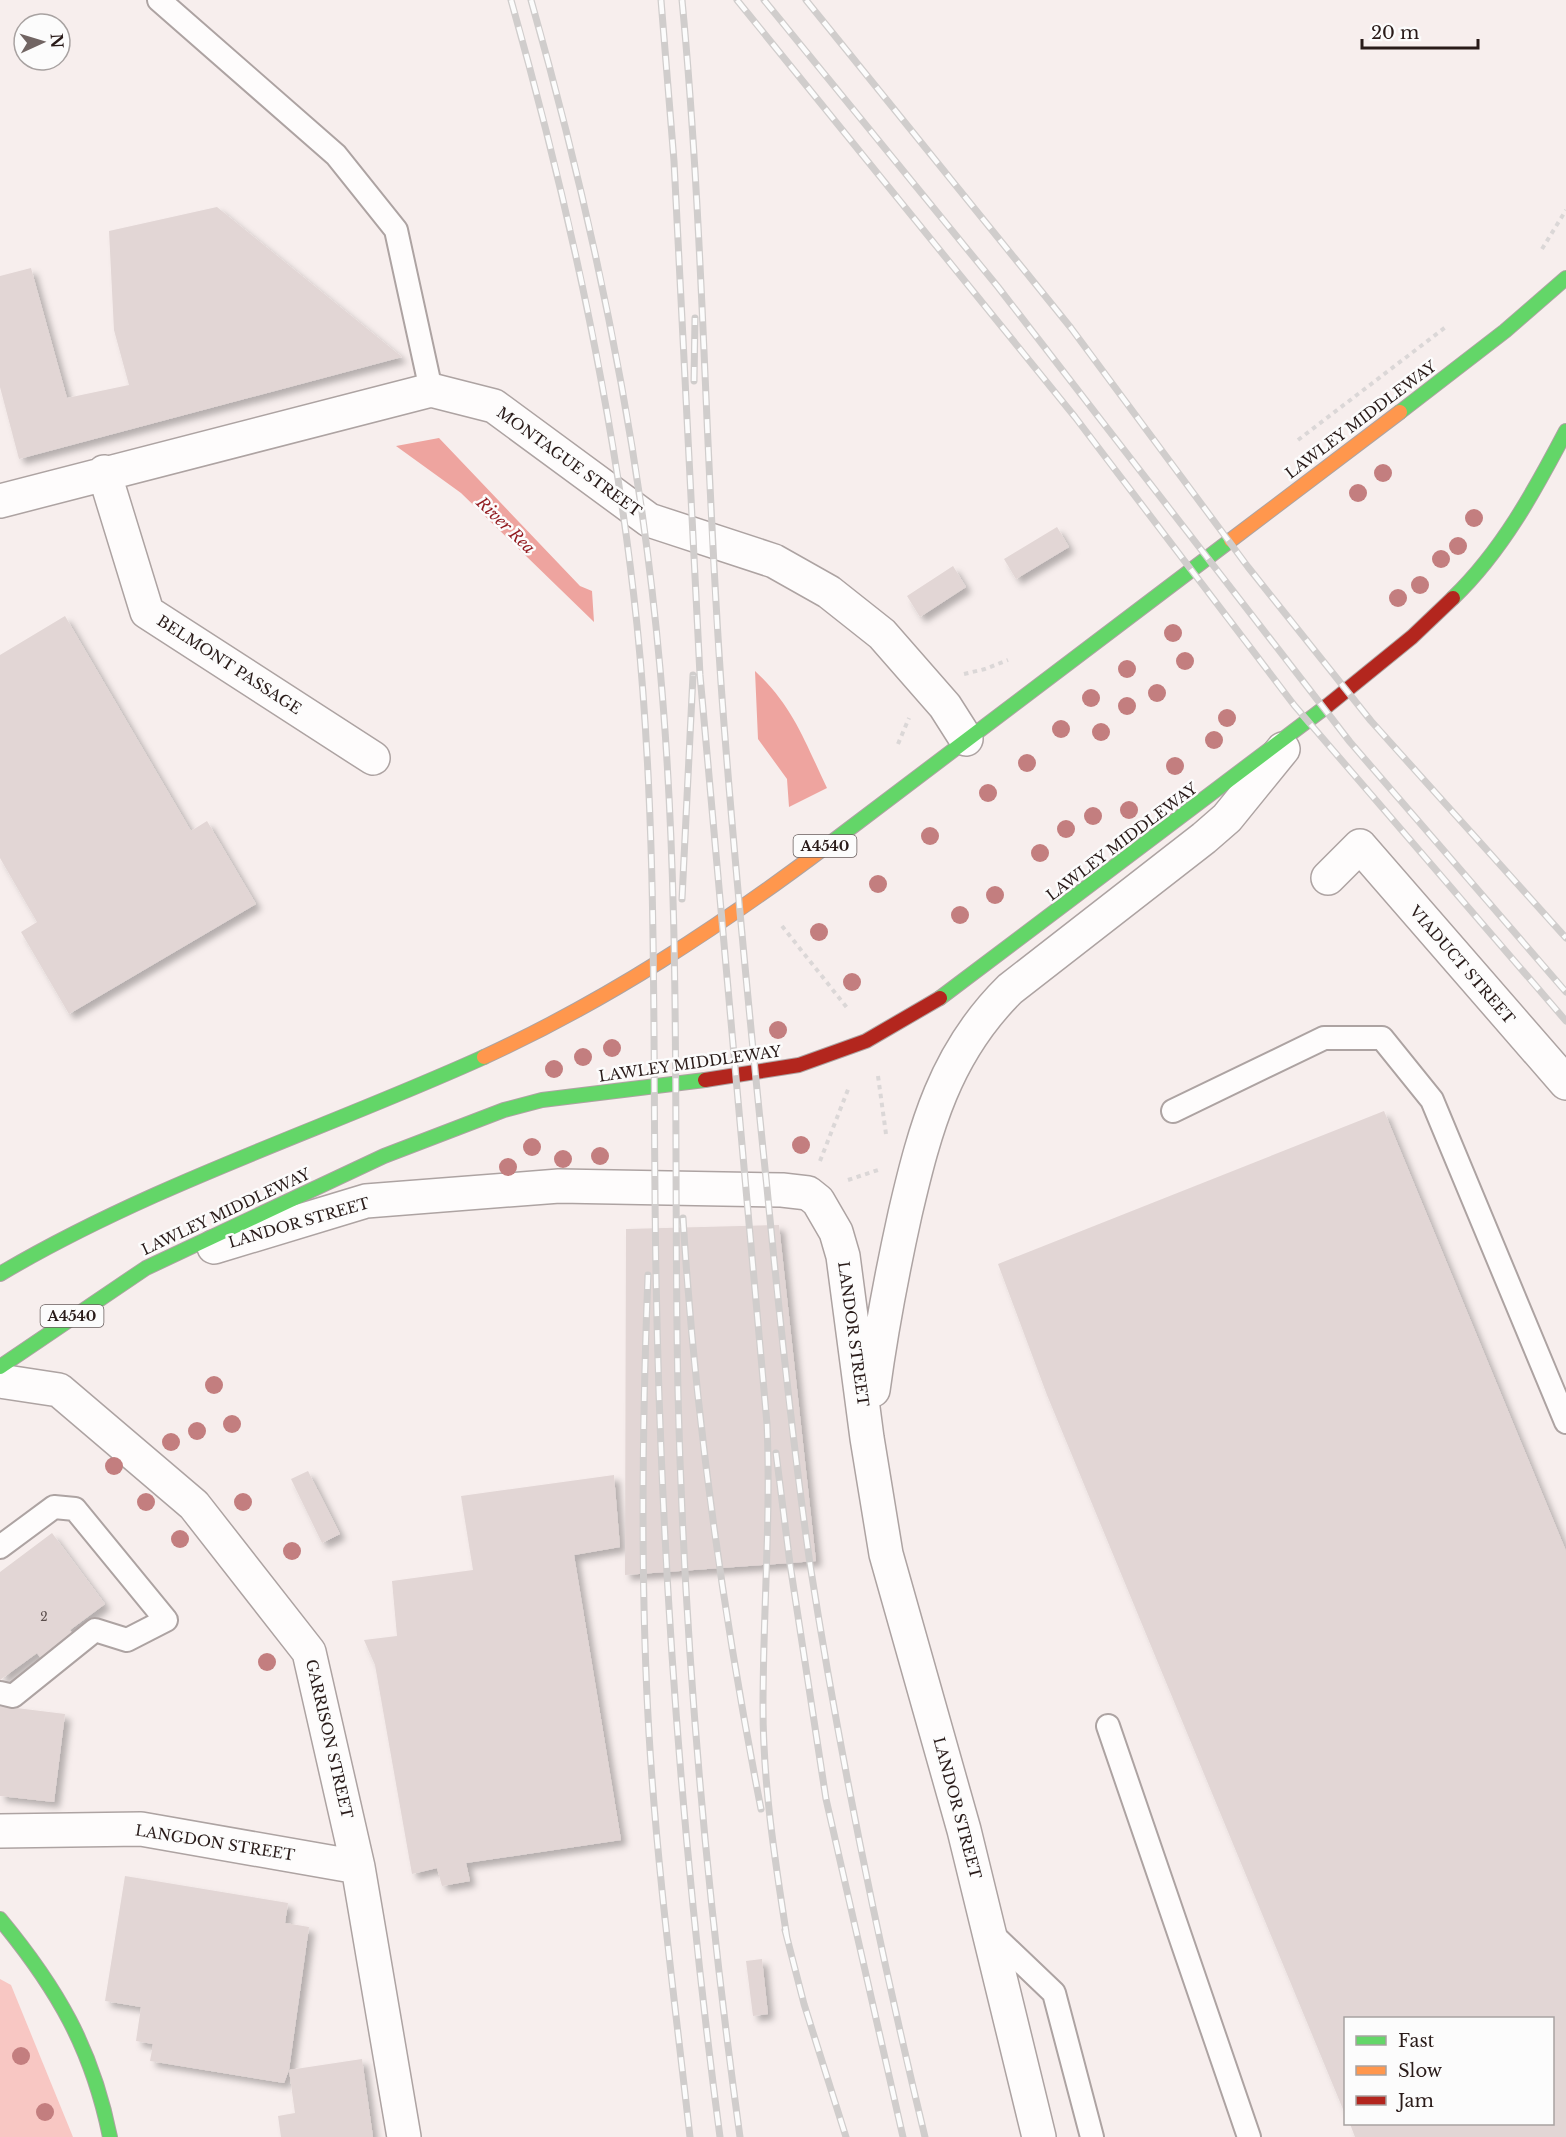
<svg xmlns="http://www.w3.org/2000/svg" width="1566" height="2137" font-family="'Libre Baskerville',serif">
	<defs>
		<filter id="shadow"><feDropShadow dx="5.5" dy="5.5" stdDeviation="3" flood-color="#0004"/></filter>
	</defs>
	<rect width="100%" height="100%" fill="#f7eeed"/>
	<!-- green -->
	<path fill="#f8c7c3" d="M0,1979L11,1985L73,2137H0Z"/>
	<!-- water -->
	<path fill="#eea49f" d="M439,438L580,586L592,591L594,622L461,493L396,446Z
		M755,671C793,706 805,742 827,788L789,807L787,779L758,739Z"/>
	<!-- building -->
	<path fill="#e2d6d5" filter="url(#shadow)" d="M217,207L402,357L19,459L0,387V276L31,268L67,398L129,385L114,330L109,231Z
		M1057,527L1069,547L1016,579L1004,559Z
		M953,566L966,587L920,617L907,596Z
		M65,616L191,831L207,821L256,904L69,1014L21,932L37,922L0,858V655Z
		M1384,1111L1566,1551V2137H1355L1350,2124H1552V2018H1346L1345,2114L1047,1395L998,1264Z
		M779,1225L816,1561L625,1575L626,1229Z
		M308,1471L340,1534L322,1543L291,1479Z
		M614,1475L620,1547L574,1555L621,1840L466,1863L470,1881L442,1886L437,1868L412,1874L375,1665L364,1640L397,1636L392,1581L473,1570L461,1496Z
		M52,1533L105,1604L70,1630L74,1636L42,1660L37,1653L0,1680V1572Z
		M0,1706L65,1714L54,1802L0,1796Z
		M125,1876L288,1903L285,1923L309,1927L289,2070L284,2083L150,2061L153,2044L136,2041L141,2007L105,2001Z
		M762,1959L768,2014L753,2016L746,1961Z
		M362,2059L373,2137H281L278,2116L295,2113L289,2070Z"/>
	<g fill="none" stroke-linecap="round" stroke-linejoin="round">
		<defs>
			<path id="lane" d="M159,0L336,155L396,230L431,390
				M1173,1111L1324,1038H1382L1432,1100L1566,1422
				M0,1547L54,1507L75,1509L166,1620L127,1640L95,1630L13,1696L0,1693
				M1108,1726L1249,2137
				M990,1932L1054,1993L1092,2137"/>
			<path id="street" d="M104,472L147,612L373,758
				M0,501L431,390L494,406L649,520L774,561L829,592L882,634L945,706L966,739
				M1328,878L1360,846L1566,1083
				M214,1247L366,1201L559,1186L782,1190L808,1193L818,1201L836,1232L843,1256L867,1438L886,1554L964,1830L1039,2137
				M0,1381L59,1390L194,1505L309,1652L358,1867L404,2137
				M873,1390C881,1331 892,1273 905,1214C925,1128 945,1053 1010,989L1204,838L1227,818L1283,749
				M0,1831L141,1829L358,1867"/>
			<path id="fast" d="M1400,412L1505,331L1566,278
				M1453,598C1502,551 1535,490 1566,431
				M828,845L1231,540
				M940,998L1327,706
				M0,1274C152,1184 323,1130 484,1057
				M0,1367L146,1268L384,1156L504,1110L542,1100L705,1080
				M0,1919C57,1988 92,2048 110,2137"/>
			<path id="slow" d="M1231,540L1400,412
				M484,1057C608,1000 719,927 828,845"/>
			<path id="jam" d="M1327,706L1412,637L1453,598
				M705,1080L799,1065L866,1041L940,998"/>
		</defs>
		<!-- lane casing -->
		<use href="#lane" stroke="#ada3a2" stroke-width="26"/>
		<!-- street casing -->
		<use href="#street" stroke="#ada3a2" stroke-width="36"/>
		<!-- fast casing -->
		<use href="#fast" stroke="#ada3a2" stroke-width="16"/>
		<!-- slow casing -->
		<use href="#slow" stroke="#ada3a2" stroke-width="16"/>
		<!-- jam casing -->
		<use href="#jam" stroke="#ada3a2" stroke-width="16"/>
		<!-- path -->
		<path stroke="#dbd7d7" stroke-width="4" stroke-dasharray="4.5 4.5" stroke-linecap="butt" d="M1542,249L1566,210
			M1298,440L1447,326
			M964,674L985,669L1008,660
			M898,744L909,718
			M782,926L848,1009
			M878,1076L886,1134
			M820,1161L849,1087
			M848,1180L878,1170"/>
		<!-- lane -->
		<use href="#lane" stroke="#fefcfc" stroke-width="22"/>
		<!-- street -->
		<use href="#street" stroke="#fefcfc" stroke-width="33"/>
		<!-- fast -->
		<use href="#fast" stroke="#63d668" stroke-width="14"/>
		<!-- slow -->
		<use href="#slow" stroke="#ff974d" stroke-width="14"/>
		<!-- jam -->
		<use href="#jam" stroke="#b3261e" stroke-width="14"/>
		<defs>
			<path id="rail" d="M511,0C569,205 615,413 637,625C659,841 652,1057 656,1274C661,1563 682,1851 720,2137
				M531,0C593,218 640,442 660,668C682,909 673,1152 678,1393C684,1642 706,1891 740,2137
				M661,0L674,161L700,675L767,1424C771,1519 763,1612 763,1707C763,1784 775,1861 787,1938
				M682,0C705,241 705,483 724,724C736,879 751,1033 767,1188C779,1313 792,1439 810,1564C840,1757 879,1947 925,2137
				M737,0L1075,417L1294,705L1566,1021
				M764,0L998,287L1350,742L1566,992
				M806,0L1071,328L1248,567L1371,721L1566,938
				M694,381L695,318
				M682,899L693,675
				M683,1218C695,1416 723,1614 761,1809
				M648,1275C642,1429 640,1581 649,1734C657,1869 675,2003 690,2137
				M776,1453L790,1564L826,1799L903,2137
				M785,1930L804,2004L846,2137"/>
		</defs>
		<!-- rail casing -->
		<use href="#rail" stroke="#d0cdcc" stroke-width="7"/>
		<!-- rail -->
		<use href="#rail" stroke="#fcfcfc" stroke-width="4.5" stroke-dasharray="14" stroke-linecap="butt"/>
	</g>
	<!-- trees -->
	<g fill="#c37e7f">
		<circle cx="1383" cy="473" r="9"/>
		<circle cx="1358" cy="493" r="9"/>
		<circle cx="1474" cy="518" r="9"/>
		<circle cx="1458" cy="546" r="9"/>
		<circle cx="1441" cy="559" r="9"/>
		<circle cx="1420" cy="585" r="9"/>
		<circle cx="1398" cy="598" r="9"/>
		<circle cx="1173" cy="633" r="9"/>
		<circle cx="1185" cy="661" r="9"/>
		<circle cx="1127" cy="669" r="9"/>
		<circle cx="1157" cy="693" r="9"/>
		<circle cx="1091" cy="698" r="9"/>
		<circle cx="1127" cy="706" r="9"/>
		<circle cx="1227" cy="718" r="9"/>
		<circle cx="1061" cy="729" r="9"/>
		<circle cx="1101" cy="732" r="9"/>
		<circle cx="1214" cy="740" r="9"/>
		<circle cx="1027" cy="763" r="9"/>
		<circle cx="1175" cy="766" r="9"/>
		<circle cx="988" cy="793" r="9"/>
		<circle cx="1129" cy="810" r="9"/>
		<circle cx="1093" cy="816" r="9"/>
		<circle cx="1066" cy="829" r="9"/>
		<circle cx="930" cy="836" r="9"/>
		<circle cx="1040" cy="853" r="9"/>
		<circle cx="878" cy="884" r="9"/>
		<circle cx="995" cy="895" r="9"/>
		<circle cx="960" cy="915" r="9"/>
		<circle cx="819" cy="932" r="9"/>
		<circle cx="852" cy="982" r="9"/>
		<circle cx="778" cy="1030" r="9"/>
		<circle cx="612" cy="1048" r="9"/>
		<circle cx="583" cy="1057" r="9"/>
		<circle cx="554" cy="1069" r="9"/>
		<circle cx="801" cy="1145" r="9"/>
		<circle cx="532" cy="1147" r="9"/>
		<circle cx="600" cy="1156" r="9"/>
		<circle cx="563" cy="1159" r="9"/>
		<circle cx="508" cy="1167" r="9"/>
		<circle cx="214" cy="1385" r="9"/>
		<circle cx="232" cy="1424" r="9"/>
		<circle cx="197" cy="1431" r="9"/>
		<circle cx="171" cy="1442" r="9"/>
		<circle cx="114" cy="1466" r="9"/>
		<circle cx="146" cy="1502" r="9"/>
		<circle cx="243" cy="1502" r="9"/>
		<circle cx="180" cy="1539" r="9"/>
		<circle cx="292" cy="1551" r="9"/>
		<circle cx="267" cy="1662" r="9"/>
		<circle cx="21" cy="2056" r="9"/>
		<circle cx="45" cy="2112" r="9"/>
	</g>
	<g text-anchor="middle" stroke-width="5" stroke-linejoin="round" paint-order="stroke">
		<!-- number labels -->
		<g font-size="12" fill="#5a4d4b">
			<text x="44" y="1621">2</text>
		</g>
		<!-- shield labels -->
		<g fill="#fcfcfc" stroke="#685e5d" stroke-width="1.5">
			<rect x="793.5" y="835" width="63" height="22" rx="4.5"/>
			<rect x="40.5" y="1305" width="63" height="22" rx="4.5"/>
		</g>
		<g font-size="14" font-weight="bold" fill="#291b19">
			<text x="825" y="851">A4540</text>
			<text x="72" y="1321">A4540</text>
		</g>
		<!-- street labels -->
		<g font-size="15" fill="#291b19" stroke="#fcfcfc">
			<text transform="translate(1361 420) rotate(-37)" y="5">LAWLEY MIDDLEWAY</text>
			<text transform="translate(569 462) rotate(36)" y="5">MONTAGUE STREET</text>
			<text transform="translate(229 665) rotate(33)" y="5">BELMONT PASSAGE</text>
			<text transform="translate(1122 842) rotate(-37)" y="5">LAWLEY MIDDLEWAY</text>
			<text transform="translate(1462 965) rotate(49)" y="5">VIADUCT STREET</text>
			<text transform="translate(690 1064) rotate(-8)" y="5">LAWLEY MIDDLEWAY</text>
			<text transform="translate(226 1212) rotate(-25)" y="5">LAWLEY MIDDLEWAY</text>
			<text transform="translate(299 1223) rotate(-16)" y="5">LANDOR STREET</text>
			<text transform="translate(853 1334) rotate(82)" y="5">LANDOR STREET</text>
			<text transform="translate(329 1739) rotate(77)" y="5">GARRISON STREET</text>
			<text transform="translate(957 1808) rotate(75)" y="5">LANDOR STREET</text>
			<text transform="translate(215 1843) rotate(9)" y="5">LANGDON STREET</text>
		</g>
		<!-- water labels -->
		<g font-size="16" font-style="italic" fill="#921a1f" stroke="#fcfcfc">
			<text transform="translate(506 525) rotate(44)" y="6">River Rea</text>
		</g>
	</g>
	<!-- legend -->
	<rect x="1344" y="2017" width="210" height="108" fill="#fcfcfc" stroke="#a8a2a1" stroke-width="1.5"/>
	<rect x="1356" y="2036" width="30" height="9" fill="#63d668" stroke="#a8a2a1" stroke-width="1.5"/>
	<text x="1398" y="2047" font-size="18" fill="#291b19">Fast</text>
	<rect x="1356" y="2066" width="30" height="9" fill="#ff974d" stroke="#a8a2a1" stroke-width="1.5"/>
	<text x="1398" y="2077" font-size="18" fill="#291b19">Slow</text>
	<rect x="1356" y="2096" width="30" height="9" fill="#b3261e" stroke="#a8a2a1" stroke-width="1.5"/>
	<text x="1398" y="2107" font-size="18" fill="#291b19">Jam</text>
	<!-- north arrow -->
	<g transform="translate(42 42) rotate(86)"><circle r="28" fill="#fcfcfc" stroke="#a8a2a1" stroke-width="1.5"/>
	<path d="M0-4.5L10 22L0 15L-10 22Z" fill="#716563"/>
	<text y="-9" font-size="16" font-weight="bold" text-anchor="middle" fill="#291b19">N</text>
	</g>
	<!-- scale -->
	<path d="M1362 39v9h116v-9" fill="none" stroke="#291b19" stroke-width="3"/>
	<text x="1371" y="39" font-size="18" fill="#291b19" stroke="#fcfcfc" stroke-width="4.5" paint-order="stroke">20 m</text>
</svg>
